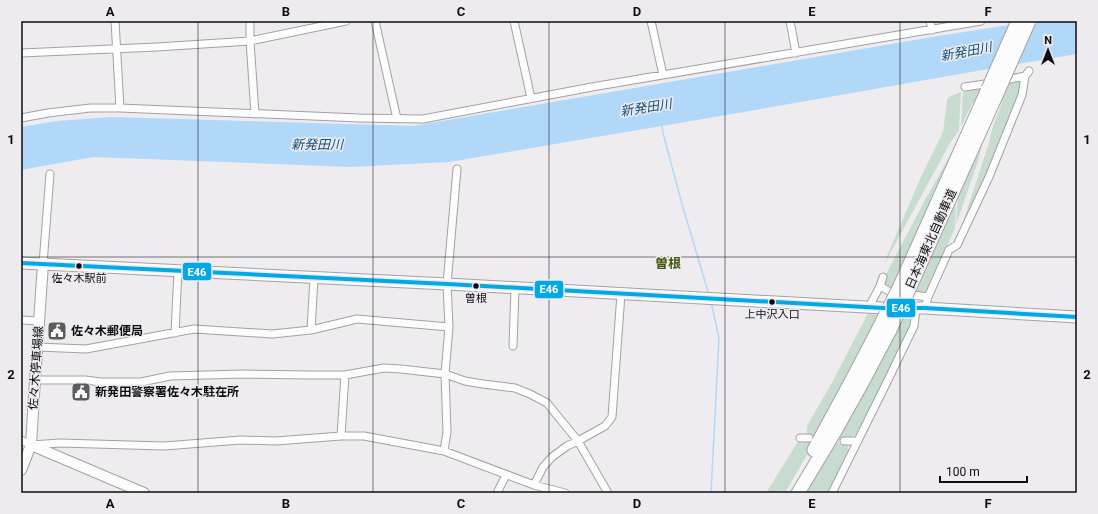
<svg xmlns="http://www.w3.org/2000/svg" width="1098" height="514" font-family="Roboto,'Noto Sans JP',sans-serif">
	<rect width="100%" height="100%" fill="#eeecef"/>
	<!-- green -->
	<path fill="#c7dccf" d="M1020,80L1021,82L1020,96L1005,127L998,151L957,240L988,146L993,126L1002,103L1001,93L1007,83Z
		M983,87L978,98L972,104L961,127L963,92Z
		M961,92L959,130L950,143L885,263L887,256L921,177L943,132L947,100L949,97Z
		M984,138L978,161L956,225L958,195Z
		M957,143L893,290L886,288L884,278L925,200Z
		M956,198L955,228L929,288C923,294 919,294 912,293Z
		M870,314L879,315L816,438L807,437L811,436L807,433V426L834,379L867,315Z
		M902,315L912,316V321L907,334L859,435L849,437L846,439L847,441L835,440Z
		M799,440L810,442L815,441L785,493H766Z
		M834,442L847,443L849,453L828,493H803Z"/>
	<!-- water -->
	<path fill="#b1d8f8" d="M1033,21H1077V54L977,71L744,112L449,162L350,167L93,157L21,170V127L57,121L111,117L413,126L932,37Z"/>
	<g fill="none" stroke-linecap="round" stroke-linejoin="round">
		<!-- stream -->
		<path stroke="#b1d8f8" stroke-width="1.5" d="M662,125L663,133L682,204L709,295
			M711,493L719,338L711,302"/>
		<defs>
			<path id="street" d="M115,21L120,108
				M250,21V41L255,114
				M375,21L397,119
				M514,21L531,98
				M651,21L663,75
				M790,21L796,53
				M930,21L932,30
				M21,53L157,47L250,41L346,21
				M1001,81L1025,76
				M965,87L991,83
				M21,118L48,113L90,108H120L359,118L423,119L592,87L981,21
				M43,264L50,174
				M880,286L890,292L928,297
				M869,307L880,286L883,277
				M925,308L928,297L949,250L957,245L989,177L1022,95L1025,76L1029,71
				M21,320L39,321
				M311,330L314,278
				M175,333L178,271
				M513,346L515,288
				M37,347L86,349L194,329L272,334L311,330L357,319L449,327
				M35,380H85L101,382H141L170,376L243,374L312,375H345L384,368L401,369L445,374L465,381L483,384L515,388L530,394L547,403L578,441L608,493
				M341,436L345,375
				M800,438H809
				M21,440L31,445L60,443L164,446L241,440L276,441L341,436H364L444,451L534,485L565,493
				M844,441H858
				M444,451L447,432L445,374L449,327L447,284L457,169
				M534,485L543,467L552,457L567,446L578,441L605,426L612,417L621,294
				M497,493L506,475
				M832,493L887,382L914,326L916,309"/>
			<path id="secondary" d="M31,445L144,493
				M21,470L31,445L35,380L43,264"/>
			<path id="primary" d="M21,263L447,284L883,308H925L1077,317"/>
			<path id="highway" d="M900,286L988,89
				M910,287L999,89
				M814,450L855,374L878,330
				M798,493L834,433L863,381L890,330"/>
		</defs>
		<!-- street casing -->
		<use href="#street" stroke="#a3a1a4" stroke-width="9"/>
		<!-- secondary casing -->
		<use href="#secondary" stroke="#a3a1a4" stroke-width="12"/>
		<!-- primary casing -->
		<use href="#primary" stroke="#a3a1a4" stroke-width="13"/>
		<!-- highway casing -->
		<use href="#highway" stroke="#a3a1a4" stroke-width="15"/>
		<!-- street -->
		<use href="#street" stroke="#fcfcfd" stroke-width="7"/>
		<!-- secondary -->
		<use href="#secondary" stroke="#fcfcfd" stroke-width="10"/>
		<!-- primary -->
		<use href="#primary" stroke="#fcfcfd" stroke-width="11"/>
		<!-- highway -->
		<use href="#highway" stroke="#fcfcfd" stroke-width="13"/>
		<defs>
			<path id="highway-bridge" d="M988,89L1018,21
				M999,89L1029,21
				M878,330L900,286
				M890,330L910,287"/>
		</defs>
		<!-- highway-bridge casing -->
		<use href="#highway-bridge" stroke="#a3a1a4" stroke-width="15" stroke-linecap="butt"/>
		<!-- highway-bridge -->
		<use href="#highway-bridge" stroke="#fcfcfd" stroke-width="13"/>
		<defs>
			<path id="bus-1" d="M21,263L447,284L883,308H925L1077,317"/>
		</defs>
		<!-- bus-1 casing -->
		<use href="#bus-1" stroke="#eeebf0" stroke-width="7"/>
		<!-- bus-1 -->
		<use href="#bus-1" stroke="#01aae7" stroke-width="4"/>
	</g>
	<!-- grid -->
	<path fill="none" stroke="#0e0d0e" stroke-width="1" stroke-opacity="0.55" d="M198,21V493M373,21V493M549,21V493M725,21V493M900,21V493M21,257H1077"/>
	<!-- icons -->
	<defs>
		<symbol id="civic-square" viewBox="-11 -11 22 22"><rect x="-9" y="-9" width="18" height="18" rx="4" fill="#5c5b5d" stroke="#eeebf0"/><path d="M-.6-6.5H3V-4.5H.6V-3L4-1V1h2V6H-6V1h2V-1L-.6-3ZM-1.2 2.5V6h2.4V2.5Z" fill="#fff"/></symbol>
	</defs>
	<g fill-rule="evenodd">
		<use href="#civic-square" x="46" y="320" width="22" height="22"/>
		<use href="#civic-square" x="70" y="381" width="22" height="22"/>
	</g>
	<!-- markers -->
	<g fill="#0e0d0e" stroke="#eeebf0" stroke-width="1.5">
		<circle cx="79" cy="266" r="3.5"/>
		<circle cx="476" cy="286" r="3.5"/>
		<circle cx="772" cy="302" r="3.5"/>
	</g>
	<g text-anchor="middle" stroke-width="3" stroke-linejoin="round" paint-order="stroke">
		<!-- bus labels -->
		<g font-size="11" fill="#0e0d0e" stroke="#eeebf0">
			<text x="79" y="282">佐々木駅前</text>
			<text x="476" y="302">曽根</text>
			<text x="772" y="318">上中沢入口</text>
		</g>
		<!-- street labels -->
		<g font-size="12" fill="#0e0d0e" stroke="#eeebf0">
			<text transform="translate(931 239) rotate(-66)" y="4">日本海東北自動車道</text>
			<text transform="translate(36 368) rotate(-86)" y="4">佐々木停車場線</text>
		</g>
		<!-- poi labels -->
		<g font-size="12" font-weight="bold" fill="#0e0d0e" stroke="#eeebf0" text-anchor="start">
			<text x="71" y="335">佐々木郵便局</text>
			<text x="95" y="396">新発田警察署佐々木駐在所</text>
		</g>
		<!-- water labels -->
		<g font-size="13" font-style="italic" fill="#10517b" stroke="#eeebf0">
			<text transform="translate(966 51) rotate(-11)" y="5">新発田川</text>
			<text transform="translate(646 107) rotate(-9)" y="5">新発田川</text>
			<text x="317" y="149">新発田川</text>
		</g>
		<!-- neighbourhood labels -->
		<g font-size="13" font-weight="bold" fill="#40570d" stroke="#eeebf0">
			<text x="668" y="268">曽根</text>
		</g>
	</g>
	<g stroke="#eeebf0" stroke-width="1.5">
		<rect x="182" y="262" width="30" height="19" rx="4" fill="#01aae7"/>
		<rect x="534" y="280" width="30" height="19" rx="4" fill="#01aae7"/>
		<rect x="886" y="298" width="30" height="20" rx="4" fill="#01aae7"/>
	</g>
	<g font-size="11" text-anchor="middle" font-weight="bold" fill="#fff">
		<text x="197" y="276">E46</text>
		<text x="549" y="293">E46</text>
		<text x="901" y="312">E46</text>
	</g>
	<!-- border -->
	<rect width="1098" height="514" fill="none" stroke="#eeebf0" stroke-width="44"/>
	<!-- north arrow -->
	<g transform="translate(1048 50)" stroke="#eeebf0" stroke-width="3" paint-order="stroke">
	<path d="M0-3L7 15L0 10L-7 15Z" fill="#0e0d0e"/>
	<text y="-6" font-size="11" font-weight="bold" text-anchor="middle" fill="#0e0d0e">N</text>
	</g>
	<!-- scale -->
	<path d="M940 476v6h87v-6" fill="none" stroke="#0e0d0e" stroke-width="2"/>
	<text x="946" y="476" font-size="12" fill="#0e0d0e" stroke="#eeebf0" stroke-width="3" paint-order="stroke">100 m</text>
	<rect x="22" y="22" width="1054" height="470" fill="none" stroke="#0e0d0e" stroke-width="1.5"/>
	<g font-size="13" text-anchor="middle" font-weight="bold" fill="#0e0d0e">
		<text x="110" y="16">A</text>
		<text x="286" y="16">B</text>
		<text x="461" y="16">C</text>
		<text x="637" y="16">D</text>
		<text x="812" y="16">E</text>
		<text x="988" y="16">F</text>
		<text x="11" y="144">1</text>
		<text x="1087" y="144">1</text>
		<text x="11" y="379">2</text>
		<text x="1087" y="379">2</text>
		<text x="110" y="508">A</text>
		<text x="286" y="508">B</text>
		<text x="461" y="508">C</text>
		<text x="637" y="508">D</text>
		<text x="812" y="508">E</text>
		<text x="988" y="508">F</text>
	</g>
</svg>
